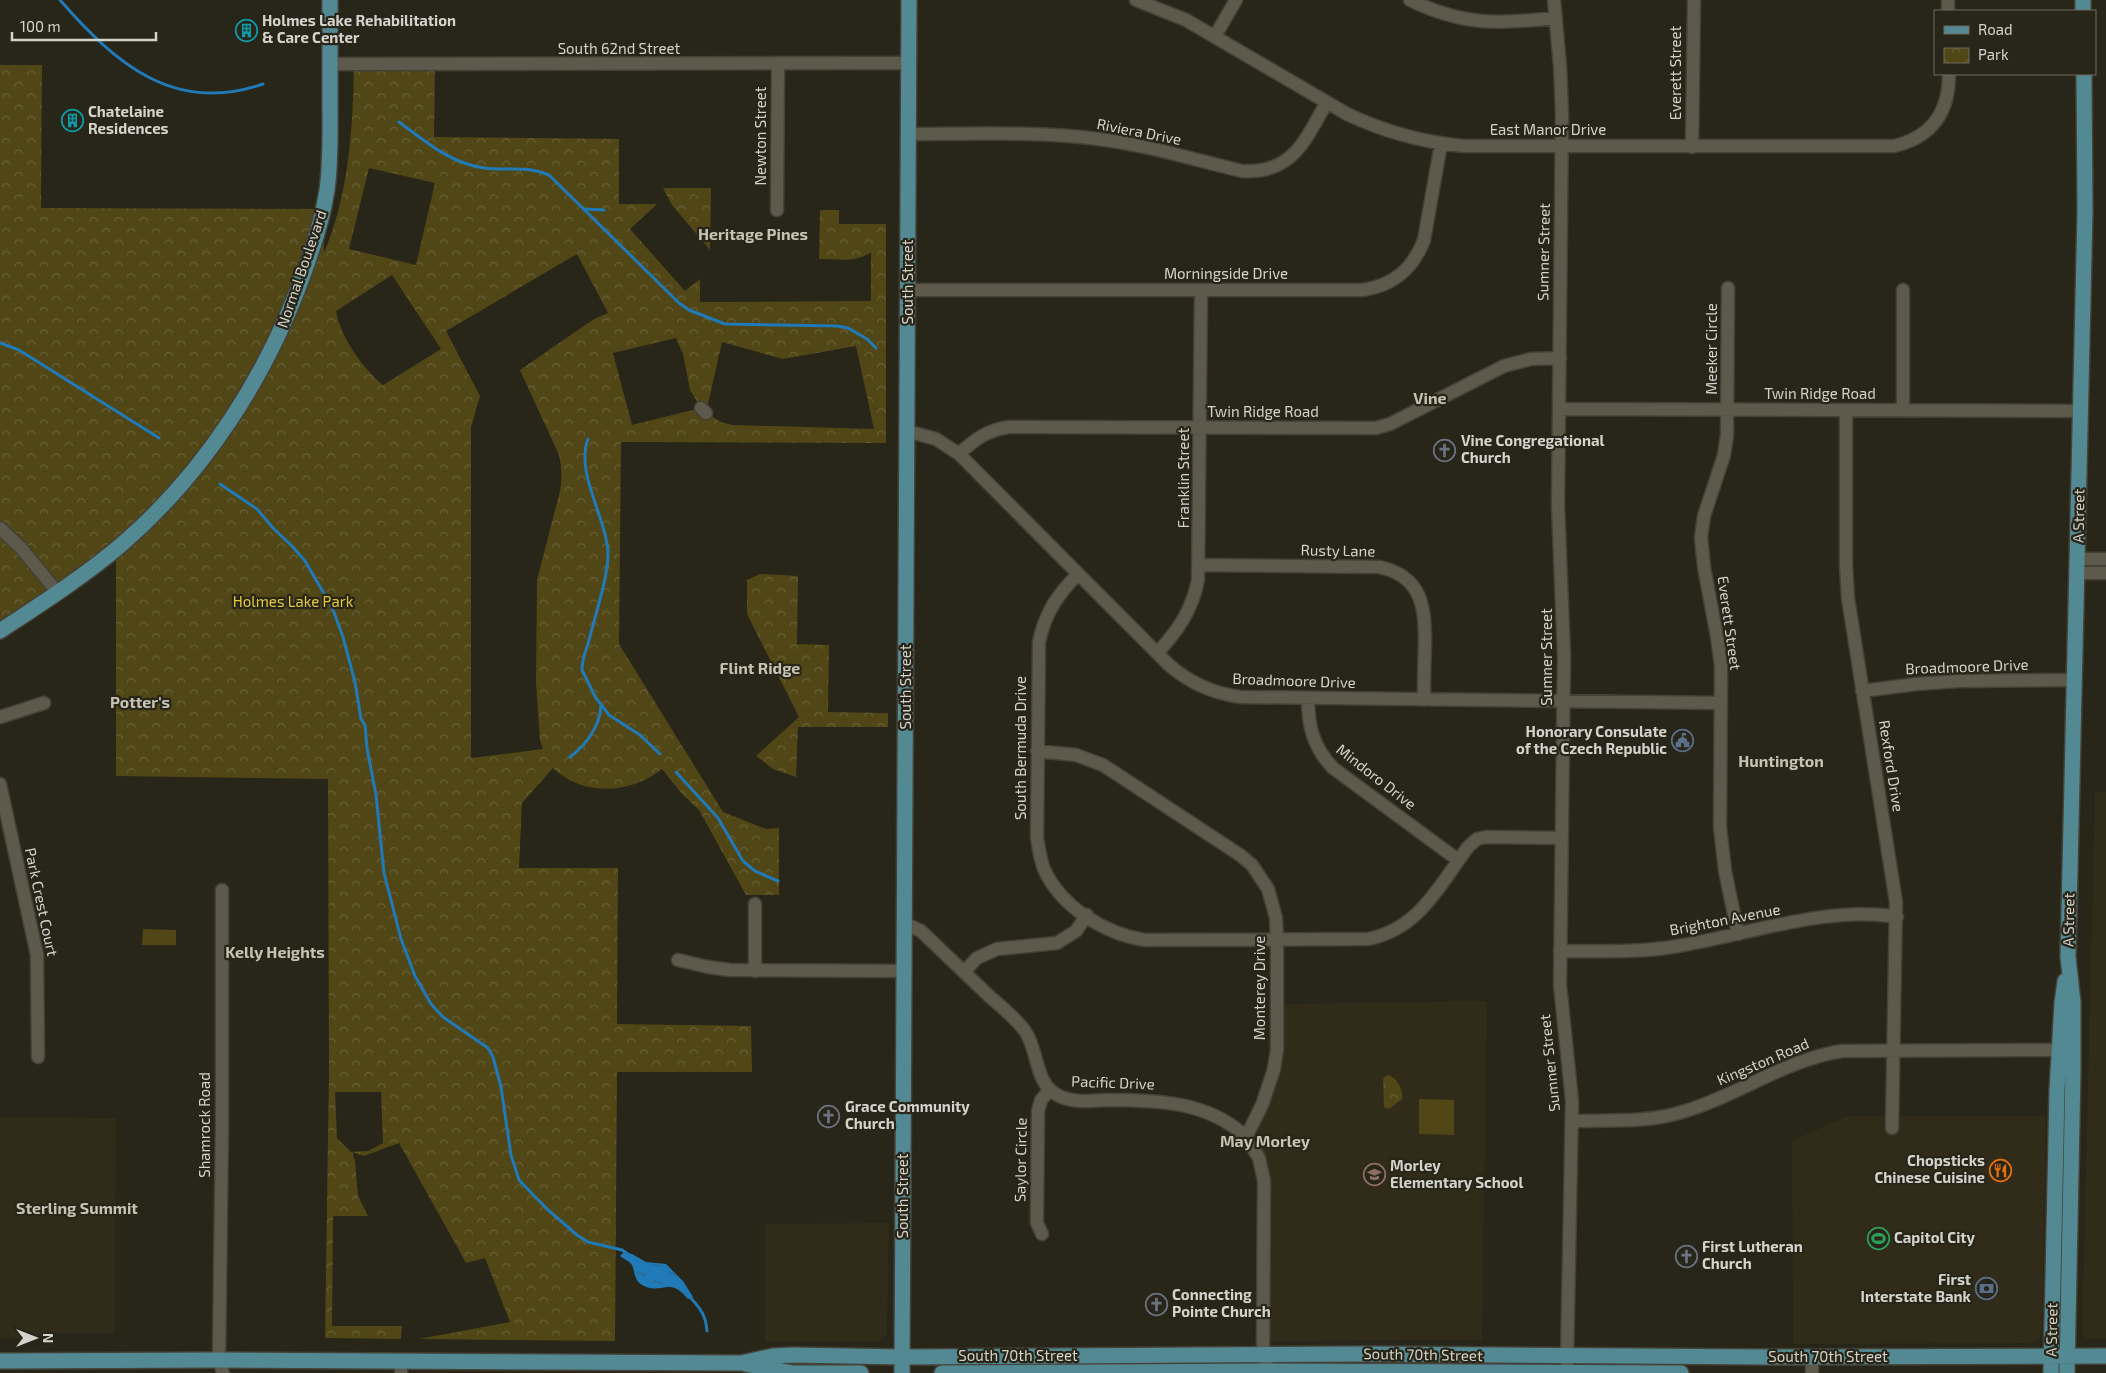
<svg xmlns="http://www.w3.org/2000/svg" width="2106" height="1373" font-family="'Exo 2',sans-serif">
	<defs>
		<pattern id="park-crowns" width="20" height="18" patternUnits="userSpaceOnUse" patternTransform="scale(1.25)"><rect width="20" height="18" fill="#514616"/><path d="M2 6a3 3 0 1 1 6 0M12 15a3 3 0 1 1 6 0" fill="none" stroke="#696037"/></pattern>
		<pattern id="water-ripples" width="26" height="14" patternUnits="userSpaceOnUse" patternTransform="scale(1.25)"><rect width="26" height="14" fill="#207ab7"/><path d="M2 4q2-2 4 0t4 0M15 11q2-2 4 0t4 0" fill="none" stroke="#2b658c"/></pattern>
	</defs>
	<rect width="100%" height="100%" fill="#282519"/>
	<!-- built -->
	<path fill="#312c1a" d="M2095,792H2106V1339H2086L2082,1335Z
		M1487,1001L1482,1340L1263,1341L1264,1181L1246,1137L1269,1089L1277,1004Z
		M1847,1116H2046L2042,1331L2039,1340L2029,1343L1793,1344L1792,1141Z
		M0,1117L116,1118L115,1333H48L24,1338H0Z
		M889,1223L887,1335L879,1342H765V1224Z"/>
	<!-- green -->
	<path fill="#514616" d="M143,929L176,930V945H142Z
		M1419,1099L1454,1100V1135L1419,1134Z"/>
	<!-- park -->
	<path fill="url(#park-crowns)" fill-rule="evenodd" d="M354,64H435L434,137L619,139V204H657L630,229L685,291L700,279V302L871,301V252C857,263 837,259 819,259L820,210H839V224H886V443L621,442L619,644L723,812L766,829L779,828V895H746L699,810L682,794L662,769C631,794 583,797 553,768L522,803L519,868H618L617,1024L751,1026L752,1072H617L615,1341L419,1339L510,1322L485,1258L466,1263L399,1143L364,1156L352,1152L355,1161L358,1196L368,1216H333L332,1326H402L401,1339L325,1338L329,1071L328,779L116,776V550L0,631V65H42L41,208L323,209L324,253C349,194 353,127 354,64ZM369,168L435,183L416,265L349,249ZM577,254L608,313L594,319L520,370L559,455C562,468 562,478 560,491L537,580L536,683L540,740L543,749L471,758V427L480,396L446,331ZM392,275L441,349L383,385C363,369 340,336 336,311ZM676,338L683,354L690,390L701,408L632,425L613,353ZM722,342L783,359L856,346L874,429L733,425L721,422L706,413ZM335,1092H381L383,1143L368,1151L351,1152L337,1138Z
		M663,188H711L710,250L672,205Z
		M760,574L798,576L797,644L829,645L828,712L888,713V727H798L796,777L773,769L756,756L799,717L747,614V580Z
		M1387,1075C1396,1076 1404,1090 1402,1099L1389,1109L1384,1107L1383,1079Z"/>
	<!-- water -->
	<path fill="url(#water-ripples)" d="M623,1253L632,1254L646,1262L666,1264L683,1281L693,1297L688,1299C669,1276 663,1295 644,1286C635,1282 635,1275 633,1267C631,1262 624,1259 620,1256Z"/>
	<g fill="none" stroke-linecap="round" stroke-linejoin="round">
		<!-- stream -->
		<path stroke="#207ab7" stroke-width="3" d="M60,0C115,63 174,115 263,84
			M399,122C426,142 450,163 484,168C508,171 526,165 549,175L679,303L689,310L725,324L837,326L848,328L867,339L876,348
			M584,209L604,210
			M0,343L19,350L159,438
			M588,439C575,474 607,518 608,554C608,578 594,619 588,644C585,652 582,661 582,670L596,698L609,715L640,735L660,754
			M220,484L257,509L273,528L293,547L305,561L332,607L343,637L355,682L361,719L365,725L367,748L376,795L384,873L401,939L415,976L431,1004L443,1017L488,1048L493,1057L501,1087L511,1155L519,1180L547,1209L577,1235L588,1242L622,1250L631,1256
			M570,757C586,745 600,726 601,706
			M676,772L718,818L743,861L755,871L778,881
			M688,1295C699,1307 706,1314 707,1331"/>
		<defs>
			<path id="minor" d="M1136,0L1186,20L1347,114C1385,132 1421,142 1463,146H1894C1932,137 1949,112 1949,74
				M1410,0C1464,26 1498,24 1556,18
				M1554,0L1560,66L1562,114L1558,505L1564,656L1560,985L1572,1101L1567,1363
				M1948,0V11
				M1215,36L1236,0
				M330,64L909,63
				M908,134C971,134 1035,131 1098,139C1147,145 1195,160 1242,171C1293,174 1305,140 1327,102
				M1692,147L1694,0
				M777,210L778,63
				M1728,288L1727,435L1724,455L1704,516L1701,537L1704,567L1717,637L1721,666L1720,827L1725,871L1738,934
				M908,290H1363C1394,285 1413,269 1424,240L1441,144
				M701,408L706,413
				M1559,409L2081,411
				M1846,410V565L1848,598L1896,902L1892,1128
				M1903,410V290
				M907,431L936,439L959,454L1168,664C1189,683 1212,693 1240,697L1721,703
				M959,454C974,440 987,430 1009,427L1376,428L1390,424L1504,366L1531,359L1560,358
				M0,528L21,548L58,593
				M2078,559H2106
				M1199,565L1379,567C1423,576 1425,608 1425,645C1424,663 1424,682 1424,700
				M2078,573H2106
				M1078,574C1058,594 1045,613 1039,642L1037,838C1039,849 1040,859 1044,869C1061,907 1105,934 1145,940L1368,939C1419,929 1439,886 1468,847L1477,839L1486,837L1562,838
				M1157,653C1178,631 1192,610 1198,580L1201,290
				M1862,691L1917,684L1959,681L2074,680
				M1308,698C1308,726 1313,747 1333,768L1458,860
				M0,717L44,703
				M1037,751L1076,755L1103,765L1240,855L1252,865L1268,889L1276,918L1277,940V1049L1274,1069L1262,1105L1246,1137L1259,1158L1264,1181L1263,1355L1270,1373
				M0,784L37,955L38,1057
				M222,890V1124L219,1360L223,1373
				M755,904V971
				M904,923L921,931C943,952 965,973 987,994C1000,1006 1015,1017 1025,1031C1039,1051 1034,1084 1059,1096C1074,1103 1091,1101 1107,1100C1157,1100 1208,1101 1246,1137
				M1560,951C1599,951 1639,953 1678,946C1746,935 1829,905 1897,917
				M678,960L708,967L730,970L904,971
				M964,972L977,958L997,949L1057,943L1076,931L1087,915
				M1572,1121C1608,1120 1647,1123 1682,1112C1738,1096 1784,1060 1842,1051L2059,1050
				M1042,1234L1037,1223V1214L1038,1111L1041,1100L1050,1090
				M1812,1357V1373
				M401,1373V1361"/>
			<path id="major" d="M2083,0V11
				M0,631C41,604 83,577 121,545C206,472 269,373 306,267C315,242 323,216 327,190C331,161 330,132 330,103C330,68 330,34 330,0
				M0,1361L219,1360L741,1363L773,1356L793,1355L902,1357L1366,1354L1768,1357L2106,1356
				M745,1364L793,1373H861
				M902,1373L909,0
				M942,1373L1270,1371L1681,1373
				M2051,1373L2057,1090L2062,1003L2065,981
				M2067,1373L2073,1071V1002L2068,957L2085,211L2084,74"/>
		</defs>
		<!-- minor casing -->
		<use href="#minor" stroke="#444138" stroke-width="15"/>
		<!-- major casing -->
		<use href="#major" stroke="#444138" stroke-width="18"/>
		<!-- minor -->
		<use href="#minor" stroke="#5d5a4c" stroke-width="12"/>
		<!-- major -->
		<use href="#major" stroke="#538992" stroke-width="15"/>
	</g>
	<!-- icons -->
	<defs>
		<symbol id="building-ring" viewBox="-11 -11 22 22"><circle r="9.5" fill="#282519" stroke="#0f9aa8" stroke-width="1.5"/><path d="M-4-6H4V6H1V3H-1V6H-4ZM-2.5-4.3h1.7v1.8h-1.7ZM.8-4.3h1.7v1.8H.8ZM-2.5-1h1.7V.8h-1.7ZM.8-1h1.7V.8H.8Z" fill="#0f9aa8"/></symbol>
		<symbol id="church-ring" viewBox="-11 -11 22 22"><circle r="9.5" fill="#282519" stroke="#6b7280" stroke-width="1.5"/><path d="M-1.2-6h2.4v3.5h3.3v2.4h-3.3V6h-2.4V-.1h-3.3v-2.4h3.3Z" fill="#6b7280"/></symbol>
		<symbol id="civic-ring" viewBox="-11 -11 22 22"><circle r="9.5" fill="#282519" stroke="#5c6f8a" stroke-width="1.5"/><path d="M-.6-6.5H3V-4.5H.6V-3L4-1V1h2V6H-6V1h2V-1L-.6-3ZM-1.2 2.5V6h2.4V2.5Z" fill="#5c6f8a"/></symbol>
		<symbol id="restaurant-ring" viewBox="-11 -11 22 22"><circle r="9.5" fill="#282519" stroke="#e8710a" stroke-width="1.5"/><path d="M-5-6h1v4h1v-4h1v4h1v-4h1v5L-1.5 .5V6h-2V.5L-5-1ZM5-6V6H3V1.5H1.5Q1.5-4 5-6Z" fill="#e8710a"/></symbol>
		<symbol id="school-ring" viewBox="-11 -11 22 22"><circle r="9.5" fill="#282519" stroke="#8d6e63" stroke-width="1.5"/><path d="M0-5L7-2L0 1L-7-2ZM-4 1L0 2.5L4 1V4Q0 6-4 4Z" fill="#8d6e63"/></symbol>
		<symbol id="stadium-ring" viewBox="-11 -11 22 22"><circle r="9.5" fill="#282519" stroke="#2e9e5b" stroke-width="1.5"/><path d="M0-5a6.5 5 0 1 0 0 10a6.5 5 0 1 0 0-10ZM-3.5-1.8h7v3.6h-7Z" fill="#2e9e5b"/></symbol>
		<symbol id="bank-ring" viewBox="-11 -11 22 22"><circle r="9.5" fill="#282519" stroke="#5c6f8a" stroke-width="1.5"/><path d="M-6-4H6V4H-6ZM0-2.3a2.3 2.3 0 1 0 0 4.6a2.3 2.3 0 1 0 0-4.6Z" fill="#5c6f8a"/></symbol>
	</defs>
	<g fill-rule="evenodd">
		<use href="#building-ring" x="234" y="18" width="25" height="25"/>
		<use href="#building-ring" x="60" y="108" width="25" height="25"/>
		<use href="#church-ring" x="1432" y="438" width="25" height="25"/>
		<use href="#civic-ring" x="1670" y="728" width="25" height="25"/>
		<use href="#church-ring" x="816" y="1104" width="25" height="25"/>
		<use href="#restaurant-ring" x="1988" y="1158" width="25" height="25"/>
		<use href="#school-ring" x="1362" y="1162" width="25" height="25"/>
		<use href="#stadium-ring" x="1866" y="1226" width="25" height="25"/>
		<use href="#church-ring" x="1674" y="1244" width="25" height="25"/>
		<use href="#bank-ring" x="1974" y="1276" width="25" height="25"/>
		<use href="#church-ring" x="1144" y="1292" width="25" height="25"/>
	</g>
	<g text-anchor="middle" stroke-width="4.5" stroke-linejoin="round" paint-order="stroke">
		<!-- poi labels -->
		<g font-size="15" font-weight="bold" fill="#d4d3cb" stroke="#282519" text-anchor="start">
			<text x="262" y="26">Holmes Lake Rehabilitation<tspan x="262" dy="17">&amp; Care Center</tspan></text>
			<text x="88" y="117">Chatelaine<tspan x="88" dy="17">Residences</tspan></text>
			<text x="1461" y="446">Vine Congregational<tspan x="1461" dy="17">Church</tspan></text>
			<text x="1667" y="737" text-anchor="end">Honorary Consulate<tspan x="1667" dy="17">of the Czech Republic</tspan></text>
			<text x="845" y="1112">Grace Community<tspan x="845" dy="17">Church</tspan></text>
			<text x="1985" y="1166" text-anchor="end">Chopsticks<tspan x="1985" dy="17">Chinese Cuisine</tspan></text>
			<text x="1390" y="1171">Morley<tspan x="1390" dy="17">Elementary School</tspan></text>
			<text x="1894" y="1243">Capitol City</text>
			<text x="1702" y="1252">First Lutheran<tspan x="1702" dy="17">Church</tspan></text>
			<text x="1971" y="1285" text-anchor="end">First<tspan x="1971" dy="17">Interstate Bank</tspan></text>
			<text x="1172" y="1300">Connecting<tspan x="1172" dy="17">Pointe Church</tspan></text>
		</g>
		<!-- street labels -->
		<g font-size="15" fill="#d4d3cb" stroke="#282519">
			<text x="619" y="54">South 62nd Street</text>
			<text transform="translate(1676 73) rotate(-90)" y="5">Everett Street</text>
			<text x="1548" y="135">East Manor Drive</text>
			<text transform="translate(1139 132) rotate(11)" y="5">Riviera Drive</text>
			<text transform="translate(761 136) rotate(-90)" y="5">Newton Street</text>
			<text transform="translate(1544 252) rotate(-89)" y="5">Sumner Street</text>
			<text transform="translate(302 269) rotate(-71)" y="5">Normal Boulevard</text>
			<text x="1226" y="279">Morningside Drive</text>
			<text transform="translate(908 282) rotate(-90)" y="5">South Street</text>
			<text transform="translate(1712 349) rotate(-90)" y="5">Meeker Circle</text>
			<text x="1820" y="399">Twin Ridge Road</text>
			<text x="1263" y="417">Twin Ridge Road</text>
			<text transform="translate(1184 478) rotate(-90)" y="5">Franklin Street</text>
			<text transform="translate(2079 516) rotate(-89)" y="5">A Street</text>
			<text transform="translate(1338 551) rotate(1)" y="5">Rusty Lane</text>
			<text transform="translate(1729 623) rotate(82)" y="5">Everett Street</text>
			<text transform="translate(1547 657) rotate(-90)" y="5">Sumner Street</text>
			<text transform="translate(1967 667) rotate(-2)" y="5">Broadmoore Drive</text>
			<text transform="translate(1294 681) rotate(2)" y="5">Broadmoore Drive</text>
			<text transform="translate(906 687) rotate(-90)" y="5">South Street</text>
			<text transform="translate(1021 748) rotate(-90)" y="5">South Bermuda Drive</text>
			<text transform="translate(1891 766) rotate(81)" y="5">Rexford Drive</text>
			<text transform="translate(1376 777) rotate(38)" y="5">Mindoro Drive</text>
			<text transform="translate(41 902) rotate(78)" y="5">Park Crest Court</text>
			<text transform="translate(1725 920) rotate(-11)" y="5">Brighton Avenue</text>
			<text transform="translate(2069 920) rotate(-89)" y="5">A Street</text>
			<text transform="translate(1260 988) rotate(-90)" y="5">Monterey Drive</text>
			<text transform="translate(1763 1062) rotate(-23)" y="5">Kingston Road</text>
			<text transform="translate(1550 1063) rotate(-96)" y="5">Sumner Street</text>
			<text transform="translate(1113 1083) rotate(2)" y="5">Pacific Drive</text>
			<text transform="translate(205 1125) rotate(-90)" y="5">Shamrock Road</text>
			<text transform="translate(1021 1160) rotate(-89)" y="5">Saylor Circle</text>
			<text transform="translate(903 1196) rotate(-90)" y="5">South Street</text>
			<text transform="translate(2052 1330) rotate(-89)" y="5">A Street</text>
			<text transform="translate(1423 1355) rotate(1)" y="5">South 70th Street</text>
			<text x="1018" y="1361">South 70th Street</text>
			<text x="1828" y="1362">South 70th Street</text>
		</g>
		<!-- park labels -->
		<g font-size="15" fill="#e6c83c" stroke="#282519">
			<text x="293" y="607">Holmes Lake Park</text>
		</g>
		<!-- neighbourhood labels -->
		<g font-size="16" font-weight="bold" fill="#c6c3b3" stroke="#282519">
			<text x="753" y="240">Heritage Pines</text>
			<text x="1430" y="404">Vine</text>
			<text x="760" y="674">Flint Ridge</text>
			<text x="140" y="708">Potter's</text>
			<text x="1781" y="767">Huntington</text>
			<text x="275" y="958">Kelly Heights</text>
			<text x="1265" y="1147">May Morley</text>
			<text x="77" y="1214">Sterling Summit</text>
		</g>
	</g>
	<!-- legend -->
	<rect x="1934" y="10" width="162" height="65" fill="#282519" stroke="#6d6b60"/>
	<rect x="1944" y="26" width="25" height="8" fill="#538992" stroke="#6d6b60"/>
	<text x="1978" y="35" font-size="15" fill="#d4d3cb">Road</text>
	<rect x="1944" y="48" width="25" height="15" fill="url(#park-crowns)" stroke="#6d6b60"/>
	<text x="1978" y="60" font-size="15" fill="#d4d3cb">Park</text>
	<!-- north arrow -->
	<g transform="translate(35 1338) rotate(90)" stroke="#282519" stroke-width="4" paint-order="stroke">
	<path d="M0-4L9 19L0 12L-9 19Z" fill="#d4d3cb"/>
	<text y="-8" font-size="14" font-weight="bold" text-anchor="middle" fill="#d4d3cb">N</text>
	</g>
	<!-- scale -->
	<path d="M12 32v8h144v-8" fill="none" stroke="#d4d3cb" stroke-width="2.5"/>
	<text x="20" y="32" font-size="15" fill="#d4d3cb" stroke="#282519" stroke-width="4" paint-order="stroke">100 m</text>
</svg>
